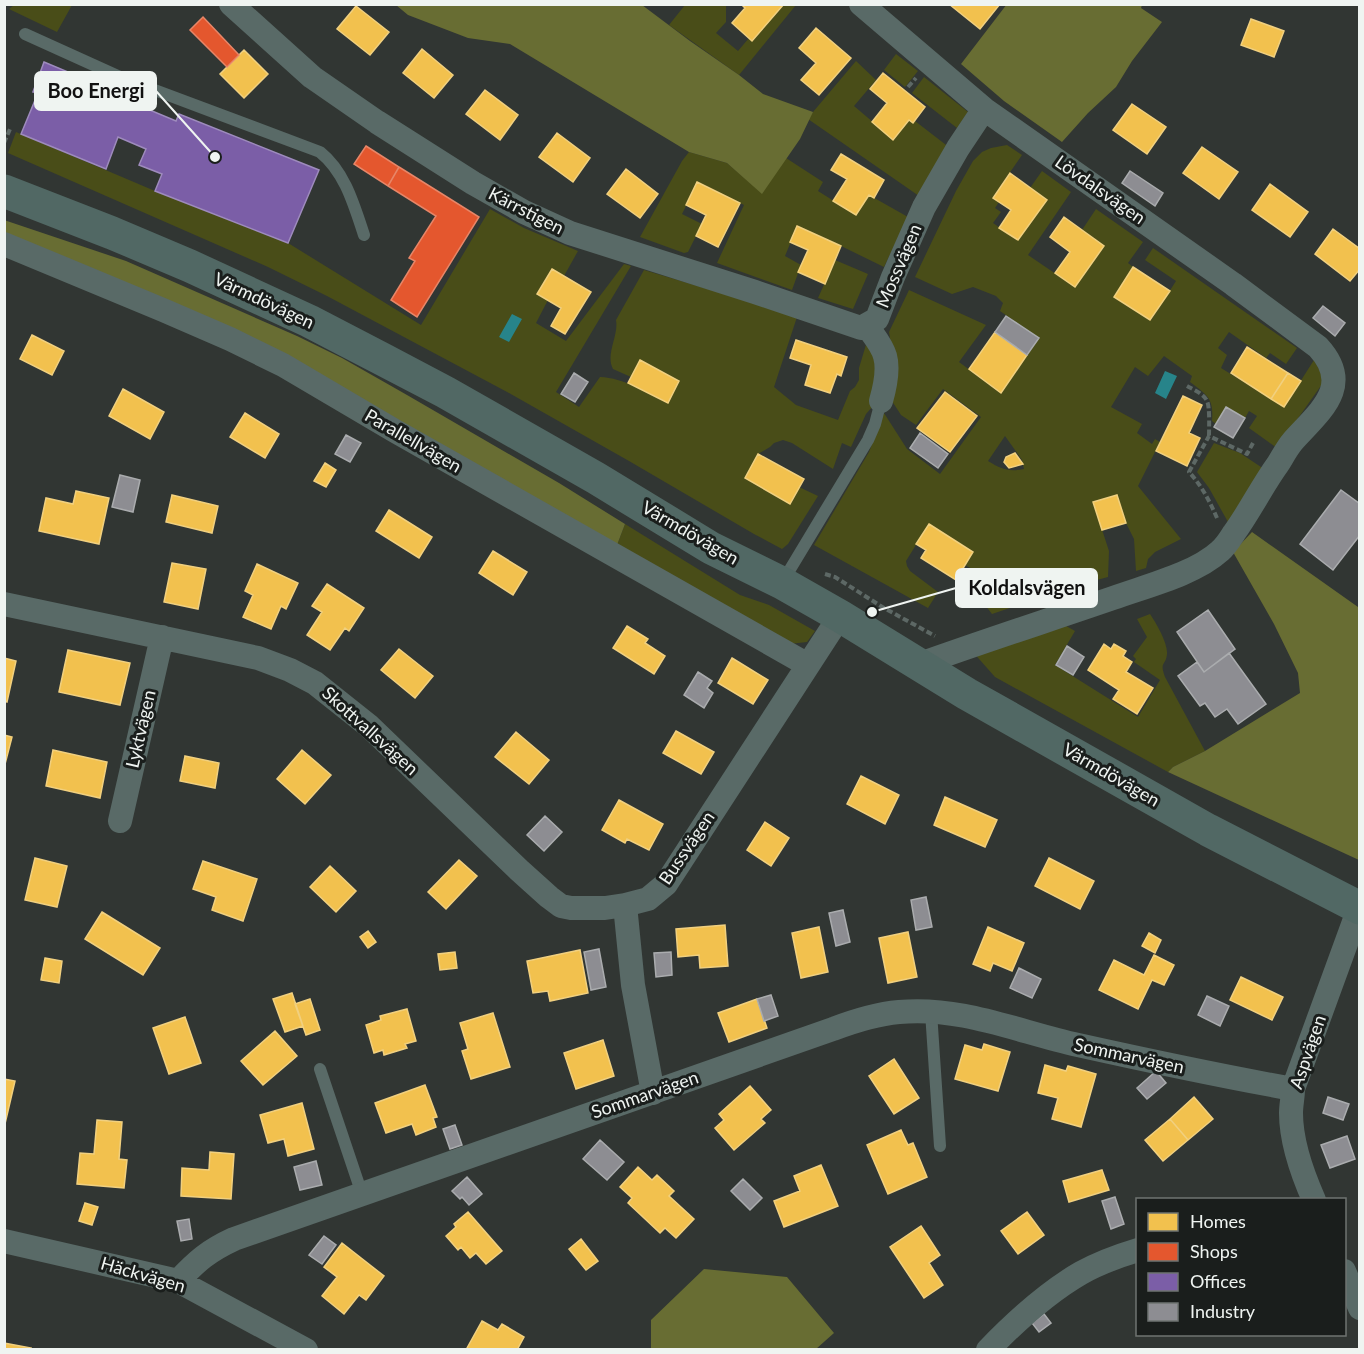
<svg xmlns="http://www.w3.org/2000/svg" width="1364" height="1354" font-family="Lato,sans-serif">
	<rect width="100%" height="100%" fill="#313633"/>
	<!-- green -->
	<path fill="#494d18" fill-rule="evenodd" d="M14,5V4L72,5L57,32L9,9Z
		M685,5H726V22L716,33L738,51L749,38L753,40L784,5H796L739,75L669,25Z
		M896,54L918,71L905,87L884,70Z
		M856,61L876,80L854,106L893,139L909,120L913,122L915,121L950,148L919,196L808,119L813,112Z
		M924,77L968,112L957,128L912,93Z
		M16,132L155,191L288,243L421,325L490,209L524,228L578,251L564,276L552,269L537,293L548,300L536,323L566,341L624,264L631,266L556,392L579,407L600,377C624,378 646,392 667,403L679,381L640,360L631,377L613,369C605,354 619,336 616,320L644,270L728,295L797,317L774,387L796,405L838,420L850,391L855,387L859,380V368L868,338L878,355L873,406L866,414L851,447L842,443L833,469L792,443L783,440L774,443L770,447L758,454L745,478L790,503L799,487L818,496L788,544L782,549L754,534L629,461L509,393L327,296L268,267L8,153Z
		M1007,145L1022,155L993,197L999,202L995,208L1001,212L993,223L1018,240L1046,200L1030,188L1042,171L1071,192L1028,255L1075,287L1104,246L1082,230L1096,209L1143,242L1128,263L1133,267L1115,297L1151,320L1176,281L1145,260L1153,248L1297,348L1286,364L1270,353L1266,358L1229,332L1218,348L1227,355L1221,368L1284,407L1314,360L1325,380L1277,448L1249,428L1257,416L1249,411L1245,418L1226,407L1216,424L1212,421C1214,398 1207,395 1190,382L1192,376L1164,356L1148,376L1135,367L1111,407L1142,424L1137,433L1152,444L1155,439L1160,442L1138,486L1181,539L1155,552L1148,559L1146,568L1136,571L1134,539L1126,523L1117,495L1093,502L1109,551L1108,577L1078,585L992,614L978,596L984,584L979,573L965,565L973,552L929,524L906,561L907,566L910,571L938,592L928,608L814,545L869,452L884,413L907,449L940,474L981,417L943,389L916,425L901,415L890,398V338L889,332L909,290L986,325L959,362L1001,393L1039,338L1000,311L1003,303L996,296L973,287L952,294L915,277L956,191L973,161L982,152L991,148ZM1005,436L1022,460L1024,469C1008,472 1001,469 988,461Z
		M689,152L727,163L762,193L786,158L823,182L818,191L856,215L869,195L908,217L884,267L841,246L797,227L785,256L801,265L792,290L717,263L744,205L698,182L682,214L702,224L688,252L684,253L640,237L682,161Z
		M835,260L868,274L853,309L818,298Z
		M1214,443L1240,453L1264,469L1228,522L1209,488L1197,472Z
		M625,524L740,595L769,605L815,631L807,642L789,644L617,545Z
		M1150,614C1156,623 1168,643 1167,654C1166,666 1159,661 1165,677L1205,751L1173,767L1168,772L995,677L972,651L1061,623L1075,631L1055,665L1138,717L1160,680L1134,662L1136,659L1133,656L1147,637L1137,619Z"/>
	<!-- forest -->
	<path fill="#686d33" d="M1007,4L1142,5L1141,8L1162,22L1132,61L1116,87L1088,113L1062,142L1004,101L961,64Z
		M396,5H642L690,41L739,75L763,94L813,112L800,139L762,194L727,163L689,152L510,44L468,38L408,15Z
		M4,220L126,261L297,336L342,358L407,395L559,483L625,524L617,545L5,235Z
		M1252,532L1358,607L1360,619L1359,860L1168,772L1173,767L1205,751L1300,693L1298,673L1274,624L1233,552Z
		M704,1269L787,1277L834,1333L816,1349H651V1320Z"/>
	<!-- water -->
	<path fill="#27848a" d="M512,314L522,319L509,342L499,337Z
		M1165,371L1177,376L1166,399L1155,393Z"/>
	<!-- homes -->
	<path fill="#f2c14e" stroke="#f1d07f" stroke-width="1.5" d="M741,4H784L752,41L732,23L745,8Z
		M949,4H1000L980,29Z
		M356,6L389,32L370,55L337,29Z
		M1251,19L1284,31L1274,57L1241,45Z
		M816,28L851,58L819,95L801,80L816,63L799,48Z
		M422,49L453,75L434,98L403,73Z
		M244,50L268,74L244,98L220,74Z
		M883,73L925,107L913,123L909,120L893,140L872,122L887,103L870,89Z
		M485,90L518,115L500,140L466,114Z
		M1132,104L1166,127L1147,154L1113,130Z
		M557,133L590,158L573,182L539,157Z
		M1202,147L1238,172L1219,199L1183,173Z
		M841,154L884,180L874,198L869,195L856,215L833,201L847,179L831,170Z
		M626,169L658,194L640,218L607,194Z
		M1010,173L1047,200L1018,240L999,228L1011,210L993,198Z
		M697,182L740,203L718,247L696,236L706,215L686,205Z
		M1270,184L1308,212L1290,237L1252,210Z
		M1064,217L1104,246L1075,287L1055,273L1070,252L1050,237Z
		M797,226L841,246L825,284L798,272L808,250L790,242Z
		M1333,229L1360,249V269L1350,281L1315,254Z
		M1133,267L1170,291L1150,320L1114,297Z
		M552,269L591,292L565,334L551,326L561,308L537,294Z
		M995,332L1027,355L1001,393L969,369Z
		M32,335L64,351L52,375L20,359Z
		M796,340L847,357L841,376L837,374L830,393L805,385L811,365L790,358Z
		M1247,347L1288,373L1271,399L1231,373Z
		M640,360L679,381L668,403L628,383Z
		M1288,373L1301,381L1284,407L1271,399Z
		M123,389L164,412L150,439L109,416Z
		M945,392L977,416L950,452L917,428Z
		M1183,396L1202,405L1189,433L1200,438L1187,466L1156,451Z
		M245,413L279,434L265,458L230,437Z
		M1015,453L1023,464L1009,468L1004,462L1006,457Z
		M758,454L804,479L790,504L745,478Z
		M325,463L336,470L326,487L314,481Z
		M76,491L109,498L99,544L39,531L46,498L73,504Z
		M172,495L218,506L212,533L166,522Z
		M1117,495L1126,523L1102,530L1093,502Z
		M389,510L432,537L419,558L376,531Z
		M929,524L973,552L956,580L921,558L926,550L916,544Z
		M493,551L527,572L513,595L479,573Z
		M172,563L206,569L198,609L164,602Z
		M257,564L298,583L286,609L281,606L271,629L243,617L253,595L245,591Z
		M327,584L364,608L349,631L345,628L330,650L307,635L322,612L312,606Z
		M627,626L648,639L645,643L665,656L654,674L613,648Z
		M1104,644L1111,649L1114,644L1126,651L1123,656L1132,662L1126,672L1153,688L1137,714L1113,699L1119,690L1088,670Z
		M399,649L433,676L415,698L381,670Z
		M68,650L130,663L120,705L59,692Z
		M4,658L16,661L7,702L4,701Z
		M732,658L768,680L753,704L718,683Z
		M676,731L714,752L701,774L663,753Z
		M516,732L549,760L529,784L495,757Z
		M4,735L12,737L4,768Z
		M53,750L107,762L100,798L46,786Z
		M302,750L331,775L305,804L277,779Z
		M185,756L219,763L215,788L180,781Z
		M861,776L899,795L885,824L847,804Z
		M945,797L997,820L985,847L934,825Z
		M619,800L663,824L649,850L627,839L625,843L602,830Z
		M765,822L789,838L771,866L747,850Z
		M35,858L67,866L57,907L25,900Z
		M1049,858L1094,881L1080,909L1035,886Z
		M459,860L477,876L446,909L428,892Z
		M203,861L257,879L243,921L212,910L216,897L193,889Z
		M330,866L356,891L336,912L310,887Z
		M102,912L160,948L143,975L85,939Z
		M725,925L728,966L700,968L699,955L678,957L676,929Z
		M819,927L828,972L801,978L792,933Z
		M988,927L1024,943L1012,971L993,963L990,971L973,964Z
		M368,931L376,942L368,948L360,937Z
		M908,932L917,977L888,983L879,938Z
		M1149,933L1161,940L1155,953L1142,946Z
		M580,950L588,993L550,1001L548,991L533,993L527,961Z
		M455,952L457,968L440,970L438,954Z
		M1154,955L1174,965L1164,985L1152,980L1138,1009L1099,990L1114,960L1144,975Z
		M45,958L62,961L59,983L41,980Z
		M1241,977L1283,997L1272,1020L1230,1000Z
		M292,993L303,1026L285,1032L273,999Z
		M310,999L320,1030L306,1035L295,1004Z
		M757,999L767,1028L729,1042L718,1013Z
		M407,1009L416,1041L405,1044L407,1048L384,1055L383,1050L374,1053L366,1025L381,1020L380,1016Z
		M493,1013L510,1067L471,1079L462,1051L468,1049L460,1023Z
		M185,1017L201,1063L169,1074L153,1028Z
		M275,1031L297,1056L263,1085L241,1061Z
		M603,1040L614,1076L576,1089L564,1053Z
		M984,1044L1010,1052L998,1091L955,1079L965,1045L982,1050Z
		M894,1059L919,1098L894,1114L869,1076Z
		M1045,1065L1066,1071L1068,1066L1096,1074L1081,1127L1052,1119L1058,1098L1038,1093Z
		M4,1079L15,1081L4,1128Z
		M425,1085L437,1117L433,1118L436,1127L416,1135L412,1124L386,1133L375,1103Z
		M750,1086L771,1110L761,1119L765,1123L734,1150L715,1128L724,1120L719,1114Z
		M1194,1097L1213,1119L1188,1140L1170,1119Z
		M302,1103L314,1149L288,1156L284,1139L268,1143L260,1115Z
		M1170,1119L1188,1140L1163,1161L1145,1140Z
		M97,1120L122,1122L119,1159L127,1160L124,1188L77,1184L80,1153L94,1154Z
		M901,1130L908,1145L913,1143L927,1177L888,1194L867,1145Z
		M210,1152L234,1154L231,1199L181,1196L182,1168L209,1170Z
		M821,1165L838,1206L784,1227L774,1201L800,1191L794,1176Z
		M638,1167L652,1180L657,1175L674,1191L669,1196L694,1219L676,1238L665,1228L660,1233L628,1203L632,1198L620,1187Z
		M1102,1170L1109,1190L1069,1202L1063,1181Z
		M85,1203L98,1207L92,1225L79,1221Z
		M468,1212L502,1251L486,1264L476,1253L470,1258L461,1247L458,1250L446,1236L456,1227L454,1224Z
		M1027,1212L1044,1235L1018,1254L1001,1231Z
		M921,1226L940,1255L929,1263L943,1285L924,1298L890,1247Z
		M581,1239L598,1261L586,1270L569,1249Z
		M342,1243L384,1276L366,1300L359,1295L344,1314L322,1296L337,1277L324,1267Z
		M482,1321L498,1330L502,1324L524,1337L517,1350H469L467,1348Z
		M4,1343L31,1348L30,1350H4Z"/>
	<!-- shops -->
	<path fill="#e4572e" stroke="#e78668" stroke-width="1.5" d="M203,17L239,55L227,67L190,30Z
		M366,146L399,167L388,186L354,164Z
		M399,167L479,217L417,317L391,300L415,261L409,258L436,216L388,186Z"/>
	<!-- offices -->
	<path fill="#7b5ea7" stroke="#9e8bbd" stroke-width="1.5" d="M44,62L80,77L78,80L176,121L179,114L319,170L288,243L155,191L162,174L139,165L146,149L118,137L106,169L21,134L38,93L33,92Z"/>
	<!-- industry -->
	<path fill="#8d8d92" stroke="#aaacae" stroke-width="1.5" d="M1130,171L1163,193L1155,206L1122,183Z
		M1323,306L1345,323L1335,336L1313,318Z
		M1006,316L1039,338L1027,355L995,332Z
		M574,373L588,382L575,402L561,394Z
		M1226,407L1245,418L1233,438L1214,427Z
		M920,433L948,454L938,468L910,448Z
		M346,435L361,443L350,462L335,454Z
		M120,475L140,480L133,512L112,507Z
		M1341,490L1360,504V535L1333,570L1300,544Z
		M1208,610L1235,649L1204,672L1177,632Z
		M1067,646L1084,657L1073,675L1056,665Z
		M1229,653L1266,704L1238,724L1227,709L1215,717L1205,703L1200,706L1178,676L1197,662L1204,672Z
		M698,672L712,681L707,688L713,693L704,708L684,695Z
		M545,816L562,832L544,851L527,835Z
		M926,897L932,927L916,930L911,900Z
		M843,910L850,942L836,946L829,913Z
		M599,949L606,987L591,990L584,952Z
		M671,952L672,975L656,977L654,953Z
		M1019,968L1041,979L1032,998L1010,988Z
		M771,995L778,1016L764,1021L757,999Z
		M1207,996L1229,1006L1220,1026L1198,1015Z
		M1156,1071L1166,1083L1147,1099L1137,1088Z
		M1328,1097L1349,1104L1343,1120L1323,1113Z
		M455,1125L462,1145L450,1149L443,1129Z
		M1347,1136L1355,1159L1330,1168L1321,1145Z
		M600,1140L624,1162L607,1180L583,1159Z
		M316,1161L322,1185L300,1190L294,1167Z
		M467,1177L482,1194L469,1205L462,1197L460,1199L452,1191Z
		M743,1179L762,1198L750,1210L731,1191Z
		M1115,1197L1124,1224L1111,1229L1102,1201Z
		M189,1219L192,1239L181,1241L177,1221Z
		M324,1236L336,1245L322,1264L309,1255Z
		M1044,1314L1051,1323L1039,1332L1032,1323Z"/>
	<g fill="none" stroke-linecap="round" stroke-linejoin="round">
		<!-- path -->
		<path stroke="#5d6865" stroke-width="4" stroke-dasharray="6 3" stroke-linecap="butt" d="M908,87L916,78
			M4,143L10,129
			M1187,386C1194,390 1204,394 1207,401C1210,407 1209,428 1209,436
			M1217,518C1210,502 1202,486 1189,472L1209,436L1247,454L1253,443
			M825,574L835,577L884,608L935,636"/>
		<!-- service -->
		<path stroke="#596a67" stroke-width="12" d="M25,34L120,77L320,152C345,172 354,205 364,235
			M783,581L868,440L875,424L881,401
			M931,1012L940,1146
			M320,1069L362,1194"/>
		<!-- minor -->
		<path stroke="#596a67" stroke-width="24" d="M231,4L312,77L377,122L473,183L524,212L570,233L755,292L861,328L877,319L893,277L924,207L958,148L984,109
			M861,4L984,109L1233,284L1318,347C1354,386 1320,411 1293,441C1287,448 1283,456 1278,464C1262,486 1250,511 1234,533C1230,539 1226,546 1220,551C1195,574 1146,586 1113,598C1049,620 984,641 920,664
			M4,244L163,310L230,339L283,365L395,431L808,665
			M867,326C873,335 882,345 885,356C889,370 885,387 881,401
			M4,604L258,658L290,670L315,683L369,726L519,870L549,897L561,906L571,908H605L625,905
			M120,821L162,637
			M653,1093L633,985L625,905L648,899L666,884L840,616
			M1314,1200C1302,1173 1291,1142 1291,1113C1291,1105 1293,1097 1293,1089L1359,908
			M4,1241L178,1281L306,1350
			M1344,1271L1360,1308
			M178,1281C197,1261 208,1251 234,1239L833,1029C854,1021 877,1014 899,1012C961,1006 1019,1032 1078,1045C1150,1061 1221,1076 1293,1089
			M988,1350C1015,1322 1048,1292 1081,1273C1099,1263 1118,1256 1138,1250"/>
		<!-- secondary -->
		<path stroke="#516864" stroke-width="33" d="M4,191L112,233L190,266L309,321L384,360L445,392L596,478L711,548L782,583L840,616L967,694L1208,830L1360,908"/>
	</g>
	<g text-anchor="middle" stroke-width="6" stroke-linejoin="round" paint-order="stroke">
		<!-- street labels -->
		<g font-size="18" fill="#eff4f1" stroke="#1a1e1c">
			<text transform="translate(1100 190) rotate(35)" y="6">Lövdalsvägen</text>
			<text transform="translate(526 211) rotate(27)" y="6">Kärrstigen</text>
			<text transform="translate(899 266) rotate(-67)" y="6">Mossvägen</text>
			<text transform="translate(264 301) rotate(25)" y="6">Värmdövägen</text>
			<text transform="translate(413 441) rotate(30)" y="6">Parallellvägen</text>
			<text transform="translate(690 533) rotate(30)" y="6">Värmdövägen</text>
			<text transform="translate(141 729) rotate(-77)" y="6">Lyktvägen</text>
			<text transform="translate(370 731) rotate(42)" y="6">Skottvallsvägen</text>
			<text transform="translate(1111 775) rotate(30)" y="6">Värmdövägen</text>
			<text transform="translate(687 848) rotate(-56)" y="6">Bussvägen</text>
			<text transform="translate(1308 1052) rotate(-71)" y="6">Aspvägen</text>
			<text transform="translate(1129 1056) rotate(12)" y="6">Sommarvägen</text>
			<text transform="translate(645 1095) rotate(-19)" y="6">Sommarvägen</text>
			<text transform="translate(143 1275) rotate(16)" y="6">Häckvägen</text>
		</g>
	</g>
	<!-- callouts -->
	<path fill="none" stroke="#eff4f1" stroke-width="2" d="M215 157L156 91M872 612L956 588"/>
	<g fill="#eff4f1" stroke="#1a1e1c" stroke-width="2">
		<circle cx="215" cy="157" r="6"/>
		<circle cx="872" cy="612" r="6"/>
	</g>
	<g fill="#eff4f1" stroke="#eff4f1" stroke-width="2">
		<rect x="35" y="72" width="121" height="38" rx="6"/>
		<rect x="956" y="569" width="141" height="38" rx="6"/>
	</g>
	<g font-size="20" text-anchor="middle" font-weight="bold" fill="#111">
		<text x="96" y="98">Boo Energi</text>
		<text x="1027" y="595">Koldalsvägen</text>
	</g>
	<!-- border -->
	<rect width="1364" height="1354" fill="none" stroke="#eff4f1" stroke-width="12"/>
	<!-- legend -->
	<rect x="1136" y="1198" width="210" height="138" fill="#1a1e1c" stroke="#6f7471" stroke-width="1.5"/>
	<rect x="1148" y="1213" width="30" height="18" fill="#f2c14e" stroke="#6f7471" stroke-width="1.5"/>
	<text x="1190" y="1228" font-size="18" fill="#eff4f1">Homes</text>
	<rect x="1148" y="1243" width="30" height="18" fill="#e4572e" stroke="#6f7471" stroke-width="1.5"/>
	<text x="1190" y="1258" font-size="18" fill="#eff4f1">Shops</text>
	<rect x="1148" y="1273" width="30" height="18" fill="#7b5ea7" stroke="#6f7471" stroke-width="1.5"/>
	<text x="1190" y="1288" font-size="18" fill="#eff4f1">Offices</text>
	<rect x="1148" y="1303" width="30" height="18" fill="#8d8d92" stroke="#6f7471" stroke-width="1.5"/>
	<text x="1190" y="1318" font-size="18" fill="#eff4f1">Industry</text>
</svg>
